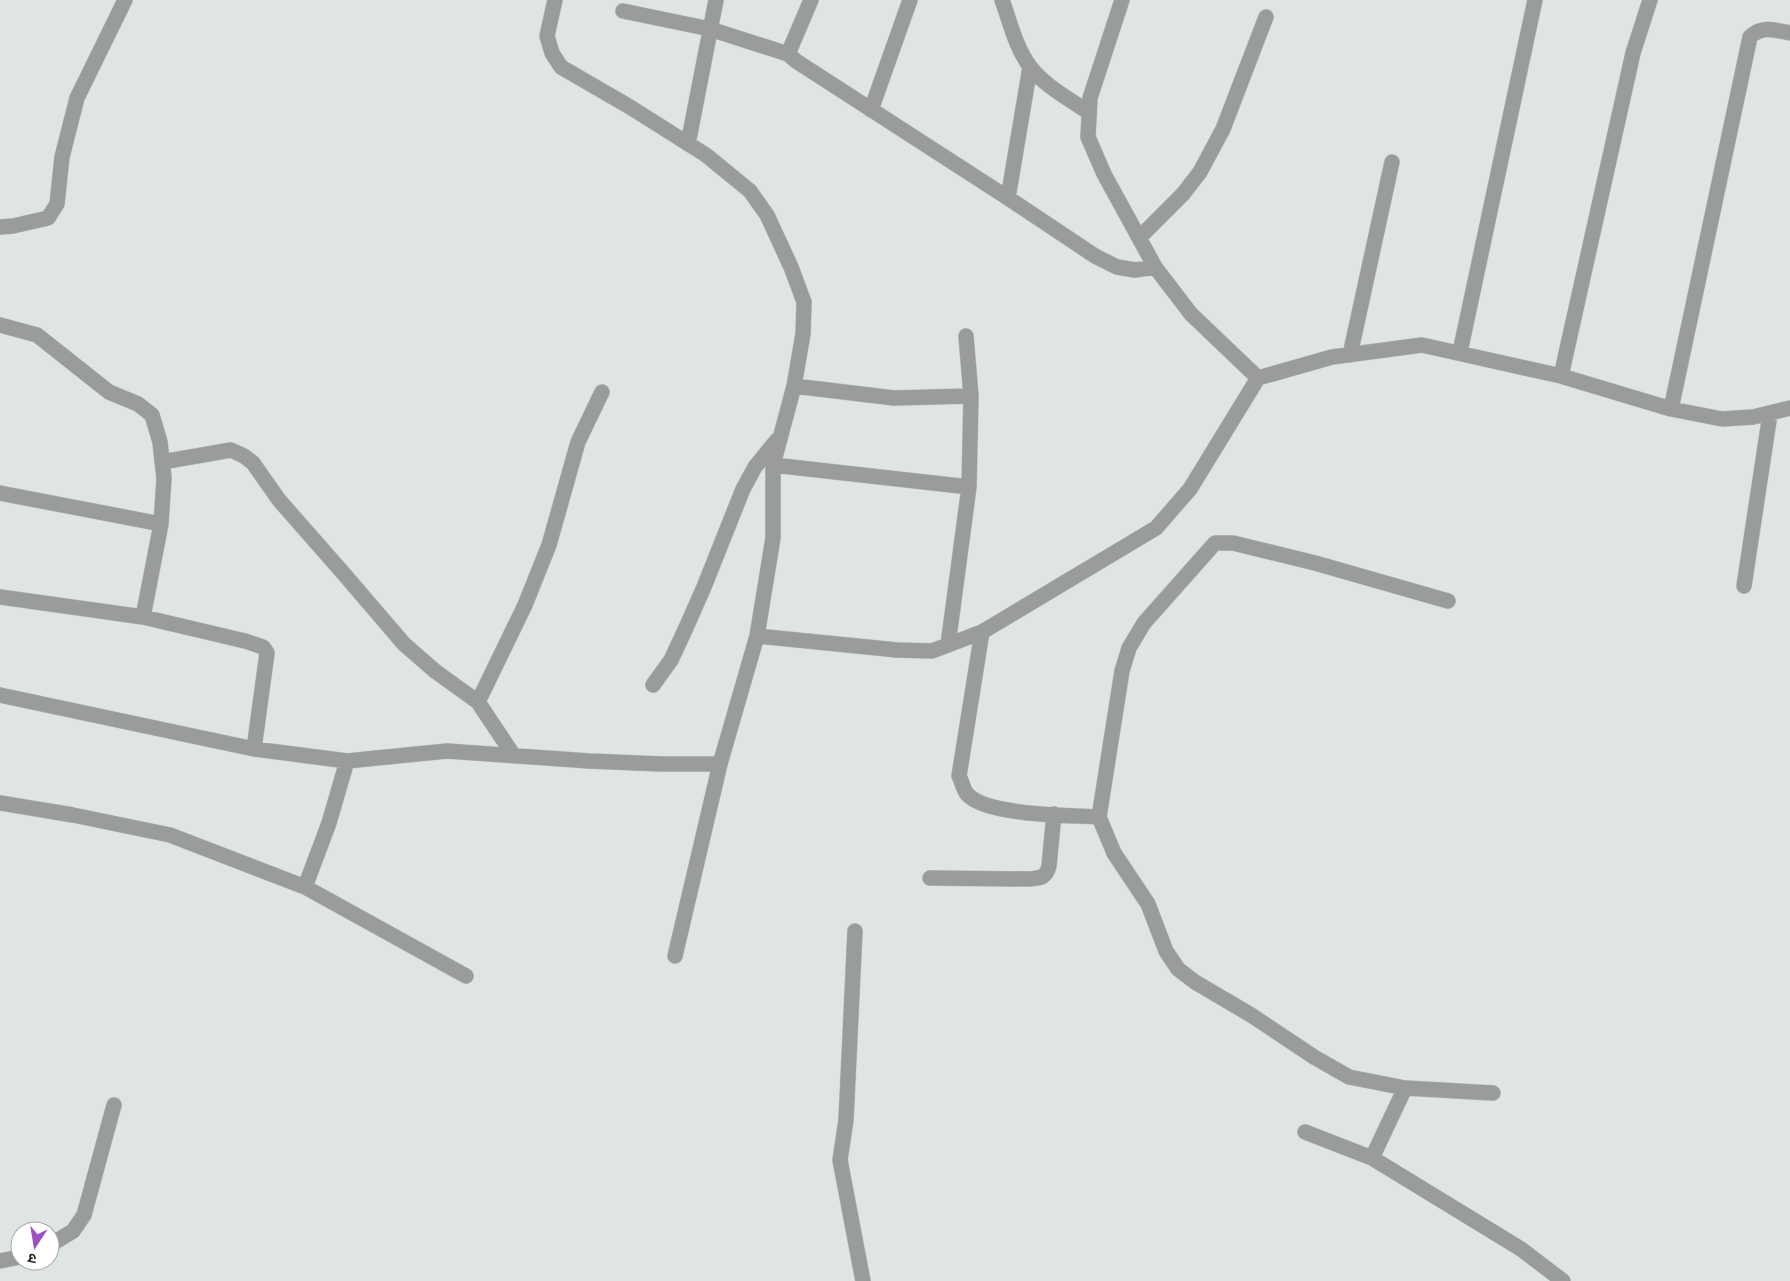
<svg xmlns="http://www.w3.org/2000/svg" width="1790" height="1281" font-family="Literata,'Noto Sans Devanagari',serif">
	<rect width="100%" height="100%" fill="#dfe5e2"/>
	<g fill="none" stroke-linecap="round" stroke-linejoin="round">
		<defs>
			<path id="minor" d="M555,0L547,36L552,53L561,67L630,107L706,155L750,191L767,215L791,267L804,302L803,334L794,386L773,465V538L757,636
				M811,0L788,54L796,61L1008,198L1095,256L1117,267L1135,270L1155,267
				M1002,0C1010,22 1016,49 1031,68C1046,87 1070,99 1089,113
				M1122,0L1090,98L1088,137L1104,174L1155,267L1191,314L1258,378
				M623,11L710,29L788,54
				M871,110L910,0
				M688,144L716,0
				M1008,198L1030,67
				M0,227L13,226L48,218L57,204L62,157L77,98L125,0
				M1139,238L1183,194L1200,172L1223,129L1266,17
				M0,325L37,335L109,392L138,404L152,415L160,442L164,478L161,524L143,617
				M1460,352L1535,0
				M1350,355L1392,162
				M1561,376L1633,53L1650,0
				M794,386L894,398L971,396
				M1671,409L1750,37C1762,25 1775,30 1790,33
				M162,462L231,450L244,456L253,463L279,500L344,574L404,644L435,671L478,702L514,756
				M773,465L969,487
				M0,493L161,524
				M1744,586L1770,414
				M0,597L143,617L245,641L263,647L267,653L254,749
				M1448,601L1315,563L1233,543H1215L1144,623L1129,648L1122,671L1099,817L1114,853L1148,904L1166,951L1178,969L1195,982L1251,1015L1314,1057L1349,1077L1405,1088L1493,1093
				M982,632L959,776C962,781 963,789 967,794C986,816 1070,815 1099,817
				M948,645L969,487L971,396L966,336
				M653,685L671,660L685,630L704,587L743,489L755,467L777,440
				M0,695L254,749L347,761L447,751L589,761L661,764H720L757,636L897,650L932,651L982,632L1156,528L1190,489L1258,378L1332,357L1422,345L1561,376L1671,409L1722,419L1753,417L1790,408
				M478,702L525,605L549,545L578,442L602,392
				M0,803L73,815L170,835L305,887L466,976
				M930,878L1029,879C1040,878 1046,878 1049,866L1054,814
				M305,887L329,823L347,761
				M855,931L846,1120L840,1160L863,1281
				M675,956L720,764
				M1305,1132L1372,1158L1521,1249L1563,1281
				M1372,1158L1405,1088
				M50,1245L73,1231L84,1215L114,1105
				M0,1261L20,1257"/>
		</defs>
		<!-- minor casing -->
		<use href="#minor" stroke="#bdc2bf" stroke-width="16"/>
		<!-- minor -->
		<use href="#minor" stroke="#999c9b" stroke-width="15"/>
	</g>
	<!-- north arrow -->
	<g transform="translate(35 1246) rotate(192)"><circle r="24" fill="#ffffff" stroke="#a6a7a7"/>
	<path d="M0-4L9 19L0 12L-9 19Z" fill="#9d50c2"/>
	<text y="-8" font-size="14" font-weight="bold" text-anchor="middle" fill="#212322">उ</text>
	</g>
</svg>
